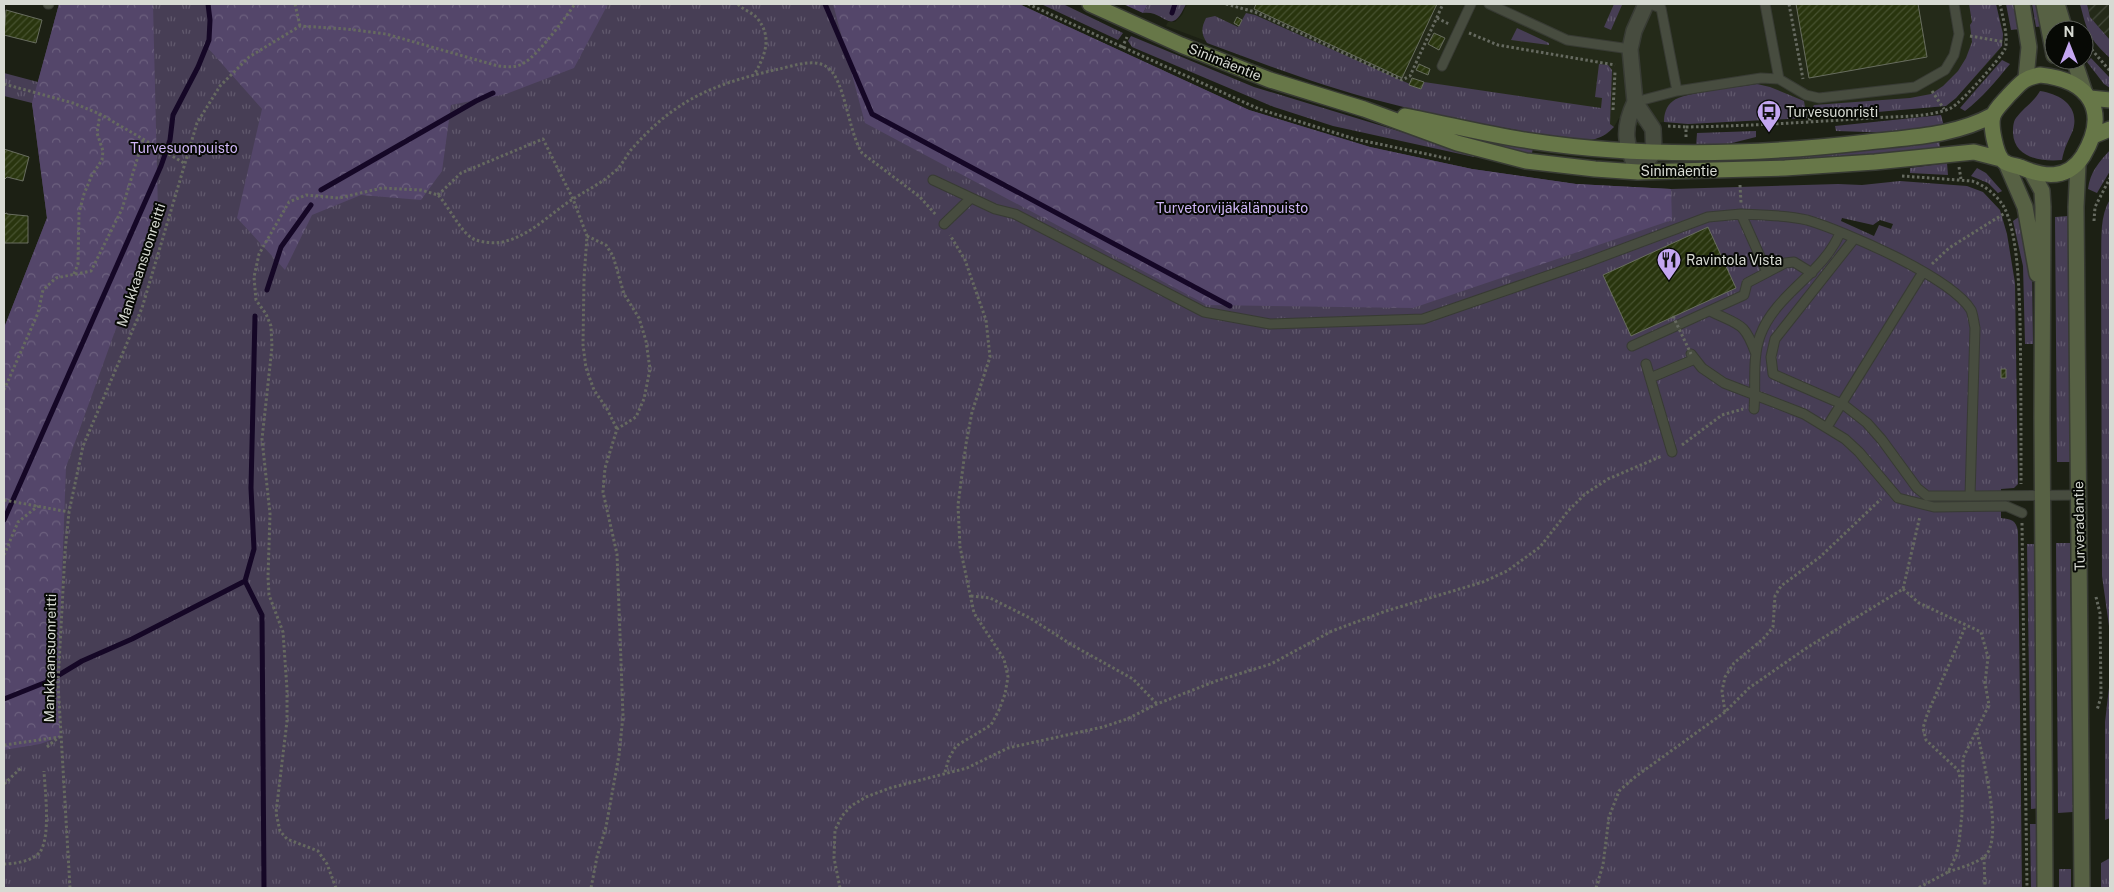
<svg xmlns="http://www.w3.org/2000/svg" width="2114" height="892" font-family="'Public Sans',sans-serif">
	<defs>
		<pattern id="industrial-furrows" width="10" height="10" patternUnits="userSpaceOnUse" patternTransform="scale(1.25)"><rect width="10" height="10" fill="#242a19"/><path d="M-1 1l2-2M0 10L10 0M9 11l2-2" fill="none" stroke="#43483a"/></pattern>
		<pattern id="grass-tufts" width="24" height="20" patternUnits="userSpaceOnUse" patternTransform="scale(1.25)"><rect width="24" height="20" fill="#473e55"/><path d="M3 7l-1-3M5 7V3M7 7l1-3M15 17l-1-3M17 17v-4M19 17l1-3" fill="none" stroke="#61596d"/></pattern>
		<pattern id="forest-crowns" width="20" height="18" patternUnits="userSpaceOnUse" patternTransform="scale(1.25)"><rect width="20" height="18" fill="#54466a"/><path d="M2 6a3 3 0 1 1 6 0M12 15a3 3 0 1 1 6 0" fill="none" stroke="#6c607e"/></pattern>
		<pattern id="building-hatch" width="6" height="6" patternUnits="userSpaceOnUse" patternTransform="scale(1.25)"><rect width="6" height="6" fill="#29350e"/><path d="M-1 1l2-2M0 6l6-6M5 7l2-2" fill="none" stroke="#475230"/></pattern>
	</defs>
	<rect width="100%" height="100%" fill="#1c2014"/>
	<!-- built -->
	<path fill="#242a19" d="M1187,4H1996L2003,34L2002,46L1997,53L1956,98L1946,106L1807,118L1688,124L1664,122L1639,126L1619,118L1614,127L1607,134L1595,139L1542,135L1504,128L1381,101L1316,82L1166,26L1168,22H1175L1182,15Z"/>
	<!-- industrial -->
	<path fill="url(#industrial-furrows)" d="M2087,4H2110V40L2090,17Z"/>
	<!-- grass -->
	<path fill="url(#grass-tufts)" fill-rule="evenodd" d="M59,4H1019L1249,110L1370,147L1472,169L1576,184L1671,189L1838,184L1862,185L1900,181L1967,186L1983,192L2000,210L2007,234L2015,283L2018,484L2014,488L2001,489V518C2011,519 2016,520 2018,531L2022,888H4V328L47,218L32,103L4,96V73L38,82ZM1842,218L1873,225L1880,220L1893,224L1891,229L1879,225L1874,236L1841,221Z
		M1041,4H1063L1123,33L1118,40Z
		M1148,4H1186C1170,39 1166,10 1143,13Z
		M1614,4L1622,5L1611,30L1604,27Z
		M1969,4H1996L2003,34L2002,46L1956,98L1946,106L1820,117L1815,114L1813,107L1814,105L1910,98L1931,94L1943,86L1958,71L1966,58L1972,42L1970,25L1972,22Z
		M2006,4H2014L2019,29L2011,30Z
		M2032,4H2040L2044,26L2036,27Z
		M2080,4H2087L2090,17L2110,40V58C2089,39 2087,31 2080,4Z
		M1246,13L1255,15L1421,89L1424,82L1601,108L1602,98L1595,97L1599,64L1608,65L1612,70L1610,124L1614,127C1609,132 1603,137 1595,139C1577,144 1536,134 1517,130C1471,122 1424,113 1380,101C1321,86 1264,64 1207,43C1201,34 1201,28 1206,18L1215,16L1238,27Z
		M1517,28L1549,43V45L1511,40Z
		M1131,36L1254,87L1474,154V157L1333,126L1274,107L1132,47L1128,41Z
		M2091,58L2110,78V88L2104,84L2087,62Z
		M2002,60L2010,64C1996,81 1982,98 1965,111L1960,108Z
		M1757,84L1770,87L1804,101L1807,118L1688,124L1664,122C1664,114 1666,106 1673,101C1684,92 1740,87 1757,84Z
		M2040,91C2060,94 2080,106 2073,130C2069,140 2064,148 2062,160C2042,162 2014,158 2013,133C2013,128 2013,122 2016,118C2023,108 2034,102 2040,91Z
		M1941,115L1944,126L1897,133L1836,131L1835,126Z
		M1756,131V137L1720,146L1696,147L1697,133Z
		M1462,134L1533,148L1532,153H1508L1461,138Z
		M1939,140L1940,147L1825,159L1699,165V159Z
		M2110,150V171L2097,193L2088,189C2090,172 2099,162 2110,150Z
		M1947,163L1948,175L1910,173V168Z
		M1977,168L1986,173L2002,191L1998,193L1988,183L1971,176Z
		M2110,199V818L2105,820V722L2110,679L2109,626L2102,576L2101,261C2102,239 2099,218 2110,199Z
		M2020,216L2032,265L2033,344H2025L2023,266L2013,221Z
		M2068,216L2071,462H2057L2055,217Z
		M2056,543H2070L2073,812L2058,813Z
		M2027,544H2037L2039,808L2031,809Z
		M2030,824H2039V888H2031Z
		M2110,858V888H2101V863Z
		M2059,869H2071V888H2059Z"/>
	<!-- forest -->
	<path fill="url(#forest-crowns)" d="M59,4H153L158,212L66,467L60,631V737L40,744L4,750V328L47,218L32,103Z
		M211,4H608L574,68L506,94L451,105L442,171L421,200L361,195L312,215L285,270L237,218L262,109L208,48Z
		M833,4H1019L1249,110L1370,147L1472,169L1576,184L1671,189L1672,220L1413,308L1207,305L865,123Z
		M1123,4H1148L1143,13Z"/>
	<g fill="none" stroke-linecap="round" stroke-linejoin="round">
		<!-- stream -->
		<path stroke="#150726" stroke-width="5" d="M825,4L872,114L1230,306
			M1172,13L1175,4
			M321,190L476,101L493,93
			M267,290L281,247L311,205
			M4,520L161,166L170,140L173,115L198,67L209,40L210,20L208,4
			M245,581L262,615L264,888
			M4,699L49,681L82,661L132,639L245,581L254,549L251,488L255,316"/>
	</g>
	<!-- building -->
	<path fill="url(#building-hatch)" stroke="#686d5f" d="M1256,4H1437L1402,78L1254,9Z
		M1796,4H1918L1927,57L1809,78Z
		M6,10L42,20L36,43L4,35Z
		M1237,17L1242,20L1239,26L1234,23Z
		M1434,33L1445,38L1439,50L1428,44Z
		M1419,64L1430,69L1428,75L1416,70Z
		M1412,78L1424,82L1421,89L1409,85Z
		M4,149L29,157L23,181L7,177L4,180Z
		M7,213V214L28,216V243H4V214Z
		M1708,227L1736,288L1631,336L1603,275Z
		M2001,369H2006V378H2001Z"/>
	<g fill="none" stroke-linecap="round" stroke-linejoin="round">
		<defs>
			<path id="lane" d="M48,4H49
				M1489,4L1567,40L1630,49
				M1650,4L1661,8L1677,91
				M1765,4L1779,79
				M1442,66L1471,4
				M1635,102L1677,91L1761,78L1779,79L1806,95L1819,98L1915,87L1945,70L1954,55L1959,34L1954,4
				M933,180L995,209L1015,214L1204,312L1270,324L1423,319L1585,263L1708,217L1741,214
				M944,224L971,198
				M1854,239L1775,339L1771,357L1773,374L1844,405L1867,423L1882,440L1917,488L1927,496H1970
				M1766,270L1741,214C1763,215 1786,215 1807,220C1844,231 1951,277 1971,310C1973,315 1974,323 1975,328L1970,496L2079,495
				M1710,311C1740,326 1744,321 1756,354
				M1632,346L1744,295L1747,283L1785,263L1794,262L1812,273
				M1691,354L1702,368L1724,383L1804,414L1845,439L1859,452L1898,498L1934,507L2006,506L2022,513
				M1646,364L1672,452
				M1650,378L1695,359
				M1754,409C1756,386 1752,358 1760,336C1775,294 1823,274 1840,233
				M1827,427L1923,272"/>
			<path id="street" d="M1635,102C1622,129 1625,145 1638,172L1654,152L1653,129L1635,102L1630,49L1634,31L1646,4"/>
			<path id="secondary" d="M2022,4L2029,47L2026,78
				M2044,4L2054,55
				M2057,4L2065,30
				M2074,60L2085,93
				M2006,163L2025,207L2037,274
				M2078,164L2076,207L2082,888
				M2032,173L2042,191L2043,207L2042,418L2045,888"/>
			<path id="primary" d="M1090,4L1181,45L1270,80L1364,109L1457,143L1526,161L1595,169L1638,172L1785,168L1875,162L1974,152L2001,159
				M2040,75C2090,80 2110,111 2083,156C2067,181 2043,177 2020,167C2014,165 2007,165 2002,160C1996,153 1990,126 1993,116C1995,109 2004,101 2009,95C2020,84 2023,78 2040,75Z
				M2090,98L2110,100
				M1405,116C1447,124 1489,135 1531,141C1642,158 1757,155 1868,142C1911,137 1955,136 1993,115
				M2093,136L2110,129"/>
		</defs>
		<!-- lane casing -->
		<use href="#lane" stroke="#383b34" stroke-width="11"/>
		<!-- street casing -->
		<use href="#street" stroke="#383b34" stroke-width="18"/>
		<!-- secondary casing -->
		<use href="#secondary" stroke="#383b34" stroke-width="18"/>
		<!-- primary casing -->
		<use href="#primary" stroke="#383b34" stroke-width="18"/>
		<!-- path -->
		<path stroke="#666a60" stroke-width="3" stroke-dasharray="2.5 2.5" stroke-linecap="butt" d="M295,4L300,26
			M738,4C743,10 752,12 757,18C773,37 765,56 754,75
			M1028,4L1259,109L1355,139L1450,159
			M1226,4L1255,12L1402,80L1410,76L1443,4
			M1789,4L1803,79
			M1437,18L1449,24
			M1469,33L1498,45L1615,65
			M1970,36L2005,42
			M2084,36L2087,44
			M2084,44H2087L2110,71
			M1122,48L1127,37
			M4,84L73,103L100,114L184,163
			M1932,91L1944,109
			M1808,108L1810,122
			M1613,110L1615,72
			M1668,126L1686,127
			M1686,137V127C1749,126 1810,122 1872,118C1897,116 1928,118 1951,108C1961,103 2000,59 2005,49C2009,39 2002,14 2000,4
			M1959,167L1961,179
			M1902,176L1972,181C1984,185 1997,195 2004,207C2018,234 2019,289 2020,320C2021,375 2021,429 2021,484
			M1740,185L1741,203
			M438,195L461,173L543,139L573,199L587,236L584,279L583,345L586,368L594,390L607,409L617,429
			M2094,221L2095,207L2110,178
			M587,236L606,245L613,256L624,294L639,318L646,341L650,369L644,399L636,417L617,429L605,468L603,492L617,554L623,716L619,755L606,827L597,857L591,888
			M1932,264L1949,248L2005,213
			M74,274L78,264L79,213L84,194L92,175L102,160L103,151L97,133L100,114
			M4,390L38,313L43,290L56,278L91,271L122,209L143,140
			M1682,445L1722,415L1743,409
			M4,500L69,512
			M2022,523L2027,888
			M4,555L18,522L38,506
			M1903,589L1919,603L1981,632L1988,657L1985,683L1989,705L1963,758L1962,814L1959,843L1956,856L1948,872L1918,888
			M971,596L990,598L1030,618L1072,645L1133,679L1157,704
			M2096,597L2100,613L2101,697L2097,710
			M1725,712L1722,691L1725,677L1734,663L1763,639L1773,627L1775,596L1781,586L1820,557L1881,499
			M4,745L60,737
			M47,747L59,737
			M945,772L949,758L956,746L991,725L999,710L1005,694L1008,677L1004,659L974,613L960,547L958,505L966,444L972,412L990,357L986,320L965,260L950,235
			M1960,777L1958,770L1926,740L1923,728L1927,715L1966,625
			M4,784L22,767
			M1984,857L1985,888
			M4,864C14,864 33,861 40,852C51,836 45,791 44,771
			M1948,872C1959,868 1975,864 1984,857C2005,841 1982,755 1977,732
			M70,888L58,683L65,552L69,512L83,446L142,308L197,123L220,86L249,57L300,26L347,29L386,34L498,66C507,67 516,68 524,63C539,54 565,18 575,4
			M336,888L327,864L318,851L287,839L280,831L276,813L287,721V689L283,632L269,595L268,577L270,514L262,439L272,347L271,326L266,314L256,300L254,277L259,254L289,202L306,195L339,198L382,188L421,190L438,195C449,206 462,236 476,240C485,243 498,244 506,241C531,235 552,212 573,199C587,190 602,183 614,172C621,167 625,158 630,151C644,135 659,120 677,108C707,87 744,77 779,69C793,66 814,58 827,67C845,79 848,131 862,153L920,197L936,215
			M840,888L834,858L835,830L842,816L851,806L866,797L890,788L967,768L1008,748L1103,727L1127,719L1157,704L1216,681L1271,664L1332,631L1386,611L1483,582L1507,571L1540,547L1568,511L1585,494L1608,479L1662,456
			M1596,888L1603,865L1609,817L1619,791L1635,777L1725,712L1749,688L1808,647L1903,589L1920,516"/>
		<!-- lane -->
		<use href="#lane" stroke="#474c3f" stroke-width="9"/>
		<!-- street -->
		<use href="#street" stroke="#474c3f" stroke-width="15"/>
		<!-- secondary -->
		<use href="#secondary" stroke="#576144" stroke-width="15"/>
		<!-- primary -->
		<use href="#primary" stroke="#677748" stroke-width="15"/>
		<!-- path-bridge -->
		<path stroke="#666a60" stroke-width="3" stroke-dasharray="2.5 2.5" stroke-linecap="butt" d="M1673,316L1691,354"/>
	</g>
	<!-- icons -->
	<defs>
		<symbol id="bus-pin" viewBox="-11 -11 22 30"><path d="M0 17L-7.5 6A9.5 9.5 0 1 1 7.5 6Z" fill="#c4a7f1" stroke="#070905"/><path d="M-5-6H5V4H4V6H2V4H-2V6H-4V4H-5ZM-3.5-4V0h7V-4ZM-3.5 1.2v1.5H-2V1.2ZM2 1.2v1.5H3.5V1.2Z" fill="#111"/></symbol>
		<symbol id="restaurant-pin" viewBox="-11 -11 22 30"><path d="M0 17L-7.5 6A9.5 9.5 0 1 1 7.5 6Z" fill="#c4a7f1" stroke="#070905"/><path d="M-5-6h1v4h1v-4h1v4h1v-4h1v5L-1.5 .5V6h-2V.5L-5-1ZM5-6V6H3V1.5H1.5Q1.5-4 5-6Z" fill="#111"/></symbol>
	</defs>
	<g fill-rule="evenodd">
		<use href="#bus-pin" x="1755" y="98" width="28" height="38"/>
		<use href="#restaurant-pin" x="1655" y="246" width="28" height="38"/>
	</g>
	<g text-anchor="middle" stroke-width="4" stroke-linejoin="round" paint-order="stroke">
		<!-- street labels -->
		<g font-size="14" fill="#d7dad3" stroke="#070905">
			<text transform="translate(1225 62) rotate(22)" y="5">Sinimäentie</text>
			<text x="1679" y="176">Sinimäentie</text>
			<text transform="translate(141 265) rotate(-72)" y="5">Mankkaansuonreitti</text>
			<text transform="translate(2079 526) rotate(-91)" y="5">Turveradantie</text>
			<text transform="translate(50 658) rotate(-89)" y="5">Mankkaansuonreitti</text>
		</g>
		<!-- poi labels -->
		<g font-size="14" fill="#d7dad3" stroke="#070905" text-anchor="start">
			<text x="1786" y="117">Turvesuonristi</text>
			<text x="1686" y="265">Ravintola Vista</text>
		</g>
		<!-- park labels -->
		<g font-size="14" fill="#cfb6f6" stroke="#070905">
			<text x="184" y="153">Turvesuonpuisto</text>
			<text x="1232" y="213">Turvetorvijäkälänpuisto</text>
		</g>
	</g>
	<!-- border -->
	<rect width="2114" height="892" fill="none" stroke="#d7dad3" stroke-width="10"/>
	<!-- north arrow -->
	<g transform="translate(2069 45)"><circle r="24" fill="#070905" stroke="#5a5d57"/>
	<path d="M0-4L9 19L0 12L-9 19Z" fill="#c4a7f1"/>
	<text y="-8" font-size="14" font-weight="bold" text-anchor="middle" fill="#d7dad3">N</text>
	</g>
</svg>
